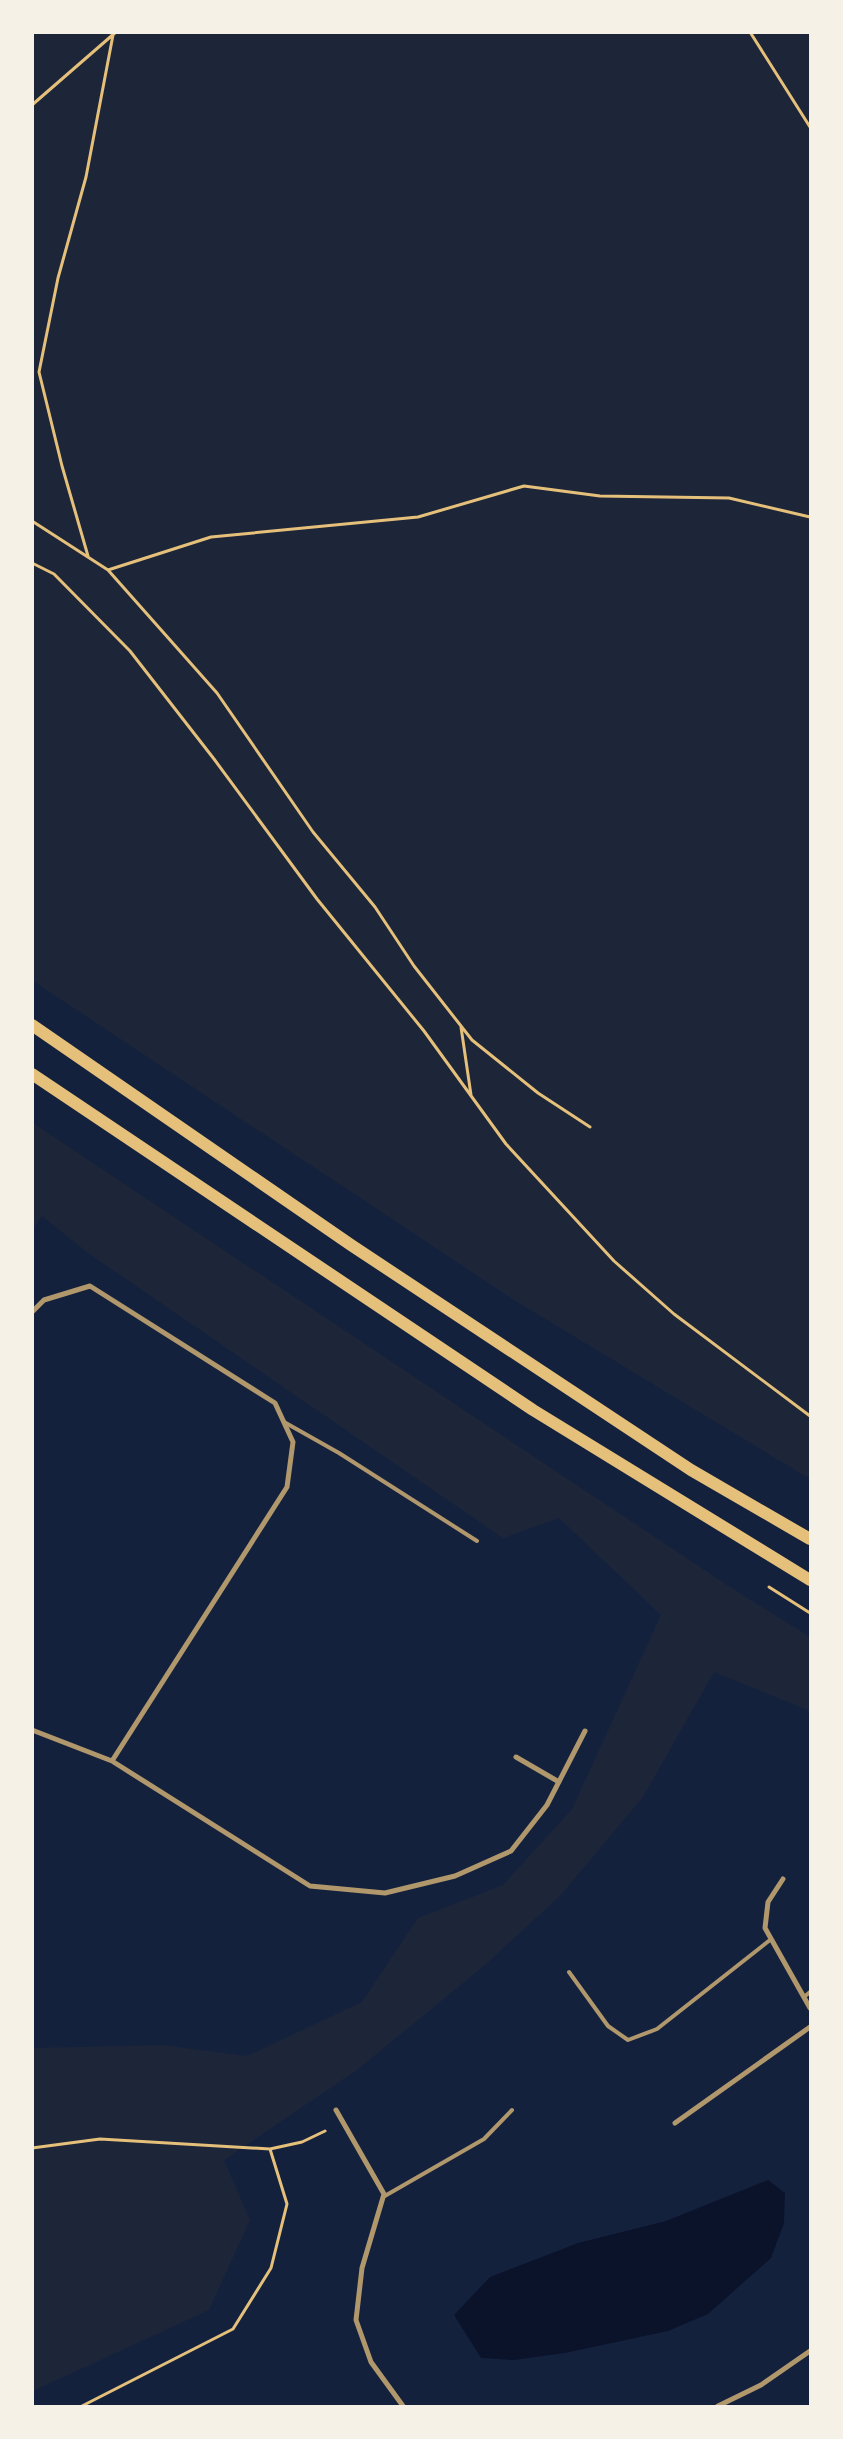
<svg xmlns="http://www.w3.org/2000/svg" width="843" height="2439" font-family="'DejaVu Sans',sans-serif">
	<rect width="100%" height="100%" fill="#14213d"/>
	<!-- green -->
	<path fill="#1d2539" d="M32,33H810V1479L514,1300L33,981Z
		M33,1123L733,1589L810,1637V1711L714,1672L643,1797L560,1896L485,1965L357,2070L224,2160L250,2220L209,2310L33,2391V2048L162,2045L247,2056L362,2002L418,1918L503,1885L572,1809L661,1615L559,1518L503,1538L88,1253L42,1216L33,1229Z"/>
	<!-- water -->
	<path fill="#0b132b" d="M768,2180L785,2193L784,2223L771,2258L708,2314L668,2331L565,2353L514,2360L481,2358L454,2315L490,2277L578,2243L666,2221Z"/>
	<g fill="none" stroke-linecap="round" stroke-linejoin="round">
		<!-- path -->
		<path stroke="#e5c07b" stroke-width="3" d="M750,32L810,127
			M32,105L116,32
			M32,521L108,570L217,693L313,832L375,907L414,966L472,1040L538,1093L590,1127
			M88,556L62,466L39,372L58,278L86,177L113,35
			M32,563L54,574L130,651L214,759L317,899L424,1031L506,1144L614,1261L674,1314L810,1416
			M108,570L211,537L418,517L524,486L600,496L729,498L810,517
			M461,1027L471,1095
			M769,1587L810,1613
			M32,2148L100,2139L270,2149L302,2142L325,2131
			M82,2406L233,2329L271,2268L287,2204L270,2149"/>
		<!-- service -->
		<path stroke="#b1986c" stroke-width="4" d="M284,1422L339,1453L477,1541
			M569,1972L608,2026L628,2040L657,2029L770,1940
			M804,1997L810,1992
			M383,2197L484,2139L512,2110"/>
		<!-- minor -->
		<path stroke="#b1986c" stroke-width="5" d="M32,1312L44,1300L90,1286L275,1403L293,1442L287,1487L112,1761
			M32,1730L112,1761L310,1886L385,1893L455,1876L511,1851L547,1805L585,1731
			M516,1757L559,1782
			M783,1879L768,1902L765,1928L810,2008
			M336,2110L384,2194L362,2268L356,2320L371,2362L403,2406
			M675,2123L810,2027
			M718,2406L761,2385L810,2351"/>
		<!-- primary -->
		<path stroke="#e5c07b" stroke-width="12" d="M32,1025L351,1245L691,1470L810,1539
			M32,1074L533,1410L810,1580"/>
	</g>
	<!-- border -->
	<rect width="843" height="2439" fill="none" stroke="#f6f1e7" stroke-width="68"/>
</svg>
